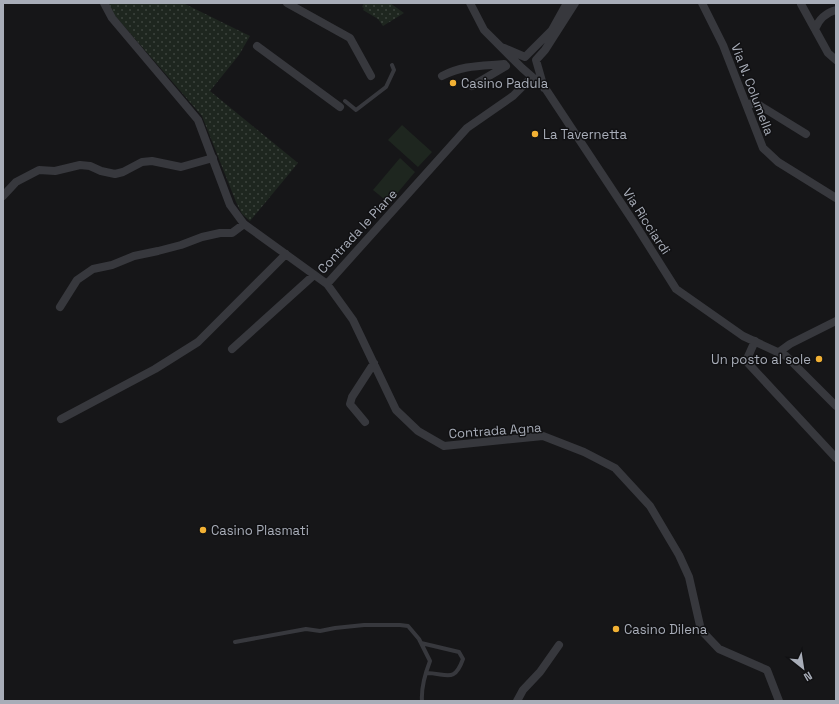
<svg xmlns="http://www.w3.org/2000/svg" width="839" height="704" font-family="'Space Grotesk',sans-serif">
	<defs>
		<pattern id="grass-dots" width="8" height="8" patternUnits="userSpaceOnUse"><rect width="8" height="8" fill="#1e261f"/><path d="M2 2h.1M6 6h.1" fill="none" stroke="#3c433d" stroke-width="1.8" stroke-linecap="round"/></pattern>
	</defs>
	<rect width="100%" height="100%" fill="#161618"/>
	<!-- grass -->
	<path fill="url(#grass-dots)" d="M104,3H183L250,36L239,55L210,91L298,163L250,221L242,214L236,202L202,116Z
		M364,3H390L404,13L383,26L378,19L363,10L364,8L362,7Z"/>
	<!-- pitch -->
	<path fill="#1e261f" d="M402,125L432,152L418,167L388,140Z
		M400,158L415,172L389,203L373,190Z"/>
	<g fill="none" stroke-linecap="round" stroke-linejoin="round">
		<!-- lane -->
		<path stroke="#37383d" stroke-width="4" d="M345,101L356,110L386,87L394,70L392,65
			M235,642L306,629L320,631L335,628L364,625H400L408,626L419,639L430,661C425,674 421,687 422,701
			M421,643L459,652L463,659C454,684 447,673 426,673"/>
		<!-- street -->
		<path stroke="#37383d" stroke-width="8" d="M104,3L112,18L198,120L230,205L244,224L327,284L467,128L513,96L532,77
			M287,3L350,38L371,76
			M470,3L484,30L522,68L545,88L635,224L676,289L743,336L786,356L836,406
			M702,3L723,45L763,148L778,162L836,198
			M801,4L828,53L836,60
			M815,29C819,19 825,13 836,10
			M257,46L340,107
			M504,48L525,57L552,30L567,3
			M442,76C463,65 481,66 504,64
			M472,86L506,66
			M544,88L536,60L545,50L575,3
			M746,103L759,105L806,134
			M3,196L16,182L39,170L55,171L80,165L90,166L101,171L115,174L123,172L142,162L152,161L181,167L213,158
			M327,284L353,320L396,410L418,431L444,446L543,436L584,452L615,468L650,506L679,555L689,577L701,630L719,649L767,670L779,701
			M60,307L77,280L93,269L112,265L134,256L158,251L181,245L202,237L220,233H232L244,224
			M755,341L746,361L836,458
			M232,349L314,275
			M779,352L790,344L836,321
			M61,419L155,369L198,342L286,254
			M365,422L350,404L352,397L374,363
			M517,701L523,690L540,672L559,645"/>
	</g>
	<!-- markers -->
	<g fill="#f2b134" stroke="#111113" stroke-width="1.5">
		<circle cx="453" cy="83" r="4"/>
		<circle cx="535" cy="134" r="4"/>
		<circle cx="819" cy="359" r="4"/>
		<circle cx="203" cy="530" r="4"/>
		<circle cx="616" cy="629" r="4"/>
	</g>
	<g text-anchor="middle" stroke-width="3" stroke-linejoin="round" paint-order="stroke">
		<!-- poi labels -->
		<g font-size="13" fill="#a8adb8" stroke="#111113" text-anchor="start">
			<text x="461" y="88">Casino Padula</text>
			<text x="543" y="139">La Tavernetta</text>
			<text x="811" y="364" text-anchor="end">Un posto al sole</text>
			<text x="211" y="535">Casino Plasmati</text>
			<text x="624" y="634">Casino Dilena</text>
		</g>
		<!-- street labels -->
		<g font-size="13" fill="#a8adb8" stroke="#111113">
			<text transform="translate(753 89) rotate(69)" y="5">Via N. Columella</text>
			<text transform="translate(647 221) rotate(57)" y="5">Via Ricciardi</text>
			<text transform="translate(357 231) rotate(-47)" y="5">Contrada le Piane</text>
			<text transform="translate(495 430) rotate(-4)" y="5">Contrada Agna</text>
		</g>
	</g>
	<!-- border -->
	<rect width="839" height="704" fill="none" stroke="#a8adb8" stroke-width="8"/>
	<!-- north arrow -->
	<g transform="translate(803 668) rotate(150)" stroke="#111113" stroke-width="3" paint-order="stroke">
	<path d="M0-3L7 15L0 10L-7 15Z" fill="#a8adb8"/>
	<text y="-6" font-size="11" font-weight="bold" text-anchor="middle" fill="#a8adb8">N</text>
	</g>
</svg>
